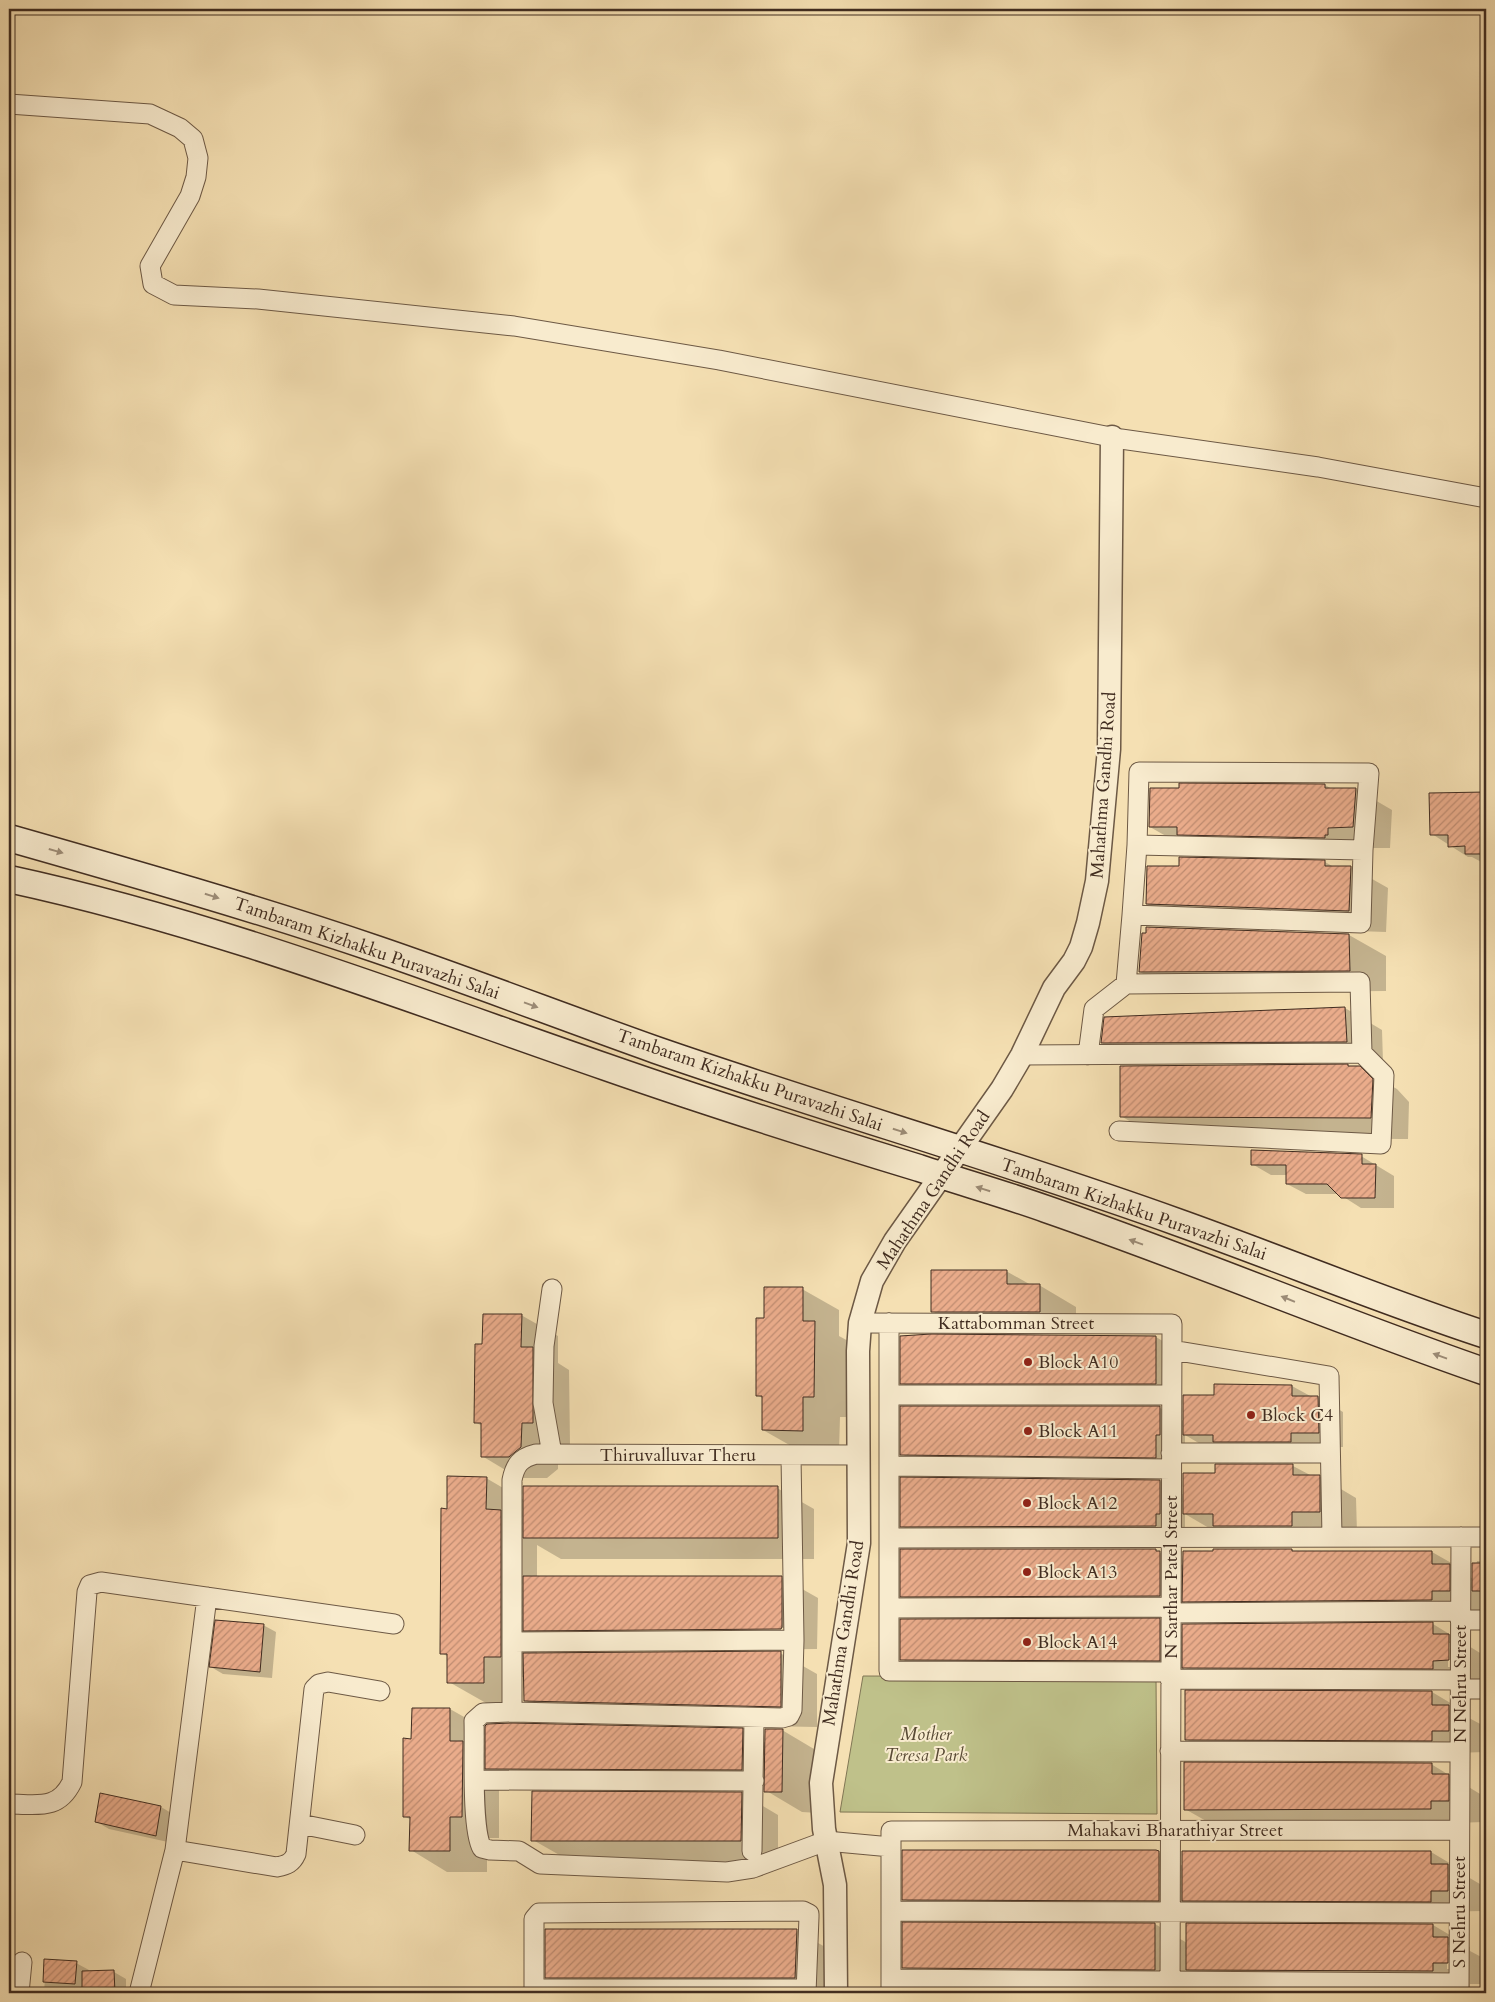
<svg xmlns="http://www.w3.org/2000/svg" width="1495" height="2002" font-family="Cardo,serif">
	<defs>
		<pattern id="building-hatch" width="6" height="6" patternUnits="userSpaceOnUse" patternTransform="scale(1.25)"><rect width="6" height="6" fill="#eaac8b"/><path d="M-1 1l2-2M0 6l6-6M5 7l2-2" fill="none" stroke="#bf8c71"/></pattern>
	</defs>
	<rect width="100%" height="100%" fill="#f5e0b3"/>
	<filter id="stains"><feTurbulence type="fractalNoise" baseFrequency=".004" numOctaves="4"/><feColorMatrix values="0 0 0 0 .2 0 0 0 0 .09 0 0 0 0 .02 0 0 0 .5 -.17"/></filter>
	<radialGradient id="worn" r=".72"><stop offset=".6" stop-color="#630" stop-opacity="0"/><stop offset="1" stop-color="#630" stop-opacity=".3"/></radialGradient>
	<!-- park -->
	<path fill="#bfc18a" stroke="#807655" d="M863,1676L1156,1677L1157,1814L840,1812Z"/>
	<!-- shadow -->
	<path fill="#0003" fill-rule="evenodd" d="M1325,785L1332,789H1356L1392,810L1390,848H1187L1150,827Z
		M1486,793V864H1485L1472,857H1468L1432,834L1431,794Z
		M1325,862L1334,867H1351L1388,888L1386,932L1184,925L1147,904L1180,867Z
		M1147,928L1349,935L1386,956V991L1177,993L1140,972Z
		M1345,1008L1382,1030L1383,1062L1139,1064L1102,1043Z
		M1348,1066L1351,1068H1359L1397,1089L1409,1102L1408,1139L1158,1138L1121,1116Z
		M1361,1156L1394,1176V1208H1361L1339,1194H1306L1287,1184V1175H1271L1252,1164Z
		M1006,1271L1031,1285H1039L1076,1307V1333H969L932,1311Z
		M802,1289L839,1310V1336L852,1343L851,1417H840L839,1451H800L763,1430L764,1399L757,1395Z
		M521,1315L558,1336V1363L569,1370L570,1444H558V1469L547,1478H519L482,1456V1426L475,1422L484,1346Z
		M1156,1337L1181,1352V1397H926L902,1383Z
		M1215,1386H1292L1312,1397H1318L1343,1412V1447L1209,1449L1185,1435V1448H1181V1471L926,1469L902,1454V1408H1160L1184,1421L1215,1396Z
		M1216,1466H1293L1312,1476H1319L1356,1498L1357,1533H1329V1547H1252L1230,1535H1221L1185,1514V1528L926,1540L902,1526L1160,1481L1184,1495L1216,1475Z
		M486,1478L524,1500L777,1488L814,1509V1559H561L537,1545V1577H781L818,1598L817,1649L561,1651L537,1637V1654L780,1653L817,1674V1727L562,1722L525,1700V1677H521V1704L486,1703L449,1682V1657L441,1653L448,1510ZM787,1628V1630L560,1632V1629Z
		M1155,1550L1184,1566L1292,1550L1296,1552H1432L1469,1573V1576L1473,1579L1477,1561H1486V1611L1469,1621L1221,1622L1185,1601V1610H926L902,1596Z
		M1160,1620L1184,1633L1433,1624L1485,1656L1486,1632V1681L1220,1688L1184,1667V1674H926L902,1659ZM1448,1643H1451L1450,1667H1448Z
		M263,1625L276,1632L272,1678L223,1674L211,1667Z
		M1186,1692H1432L1469,1714V1718L1486,1727V1752L1223,1760L1186,1739Z
		M450,1709L487,1730H742L766,1743L782,1730L819,1752L818,1813L802,1812L765,1790L524,1789L499,1775V1838H487V1872H447L411,1850V1820L404,1816L412,1740Z
		M1431,1764L1485,1797V1822L1222,1830L1185,1809Z
		M741,1793L778,1815V1862L570,1861L533,1840Z
		M161,1807L173,1814L168,1842L109,1829L97,1822Z
		M1431,1852L1468,1874V1877L1485,1887V1911L940,1920L904,1899L1159,1853L1183,1866Z
		M1155,1924L1187,1943V1925H1433L1470,1947V1951L1485,1959L1484,1984H1470L1469,1992L940,1988L904,1967ZM1447,1945H1449V1969H1447Z
		M797,1931L834,1952L832,1993H575L546,1977Z
		M46,1961L76,1963L89,1970L88,1972H114L126,1979V1993H44Z
		M903,1992L1139,1993H903Z"/>
	<!-- building -->
	<path fill="url(#building-hatch)" stroke="#402c20" d="M1179,783L1325,784V788H1356L1353,827L1328,828V835H1325V838L1177,835V827H1149L1150,788H1179Z
		M1486,792V854H1465V846L1448,847V835H1430L1429,793Z
		M1179,857L1325,860V866H1351L1349,911L1146,904L1147,866H1179Z
		M1146,927L1349,934L1350,971L1139,972L1142,933H1146Z
		M1345,1007L1347,1042L1101,1043L1104,1017Z
		M1348,1064V1066H1360L1373,1079L1371,1118L1120,1117V1066Z
		M1251,1150L1362,1154V1164H1376L1375,1198H1341L1327,1184H1286V1165H1251Z
		M931,1270H1007V1284H1040V1312H931Z
		M764,1287H803V1321H815L814,1397H803V1431L762,1430V1396H756V1318H764Z
		M483,1314H522L521,1347H533V1423H522L521,1447L509,1457H481V1423H474L475,1344H482Z
		M931,1334L1156,1336V1384H900V1336Z
		M1214,1384L1292,1385V1396H1318L1319,1433H1291V1442H1213V1435H1183V1395H1214Z
		M900,1406H1160V1435H1156V1458L900,1455Z
		M1215,1464H1293V1475H1320V1512H1292V1526H1213V1514H1183V1473H1215Z
		M447,1476L487,1477L486,1509L501,1510V1657H484V1683H447V1654H440L441,1508L447,1509Z
		M900,1477L1160,1480V1514H1156V1526L900,1527Z
		M523,1486H778V1538H523Z
		M900,1549H1156V1551H1160V1596L900,1597Z
		M1213,1549H1292V1551H1432V1564H1450V1591H1432V1600L1182,1602L1183,1551H1213Z
		M1472,1563H1486V1591H1472Z
		M523,1576H782V1627L781,1629L523,1631Z
		M1160,1618V1661L900,1660V1619Z
		M215,1620L264,1624L260,1672L209,1667Z
		M1433,1622V1634H1449V1660L1433,1661V1669L1182,1668V1624Z
		M781,1651V1707L524,1701L523,1653Z
		M1185,1690L1432,1691V1705H1449V1731H1432V1741L1185,1740Z
		M412,1708H450V1741H463L462,1817H450V1851H409L410,1817H403V1738L411,1739Z
		M512,1723L743,1728L742,1770L485,1769V1726L487,1724Z
		M765,1729H783L782,1792H764Z
		M1184,1762L1432,1763V1774H1449V1801H1431V1809L1184,1810Z
		M532,1791L742,1792L741,1841H531Z
		M100,1793L161,1806L156,1836L95,1822Z
		M902,1850H1156L1159,1851V1901L902,1900Z
		M1182,1851H1431V1864H1448V1891H1431V1902L1182,1901Z
		M902,1922L1155,1923V1970L902,1968Z
		M1186,1923L1433,1924V1937H1448V1963H1433V1971L1186,1970Z
		M545,1929H797L795,1978H545Z
		M44,1959L77,1961L75,1984L43,1982Z
		M114,1970L115,1993H82V1971Z
		M902,1990L1155,1992V1993H902Z"/>
	<g fill="none" stroke-linecap="round" stroke-linejoin="round">
		<defs>
			<path id="minor" d="M9,104L150,114L180,128L193,139L198,158L196,177L190,196L150,266L153,284L174,295L258,299L514,326L719,360L1121,439L1318,467L1486,498
				M1132,915L1137,845
				M1022,1055L1362,1053L1360,982L1126,984L1132,915L1361,923L1363,850L1137,845L1139,772L1369,773L1363,850
				M1088,1055L1094,1009L1126,984
				M1119,1131L1381,1144L1384,1075L1362,1053
				M552,1289L544,1346L543,1403L552,1454
				M860,1323L1172,1324L1170,1993
				M889,1323V1671L1170,1672
				M1172,1350L1329,1376L1332,1537
				M889,1395H1171
				M1171,1453H1330
				M791,1456L794,1640L792,1710L789,1716L782,1718L512,1712V1480C515,1465 520,1458 536,1454L859,1455
				M889,1466L1171,1469
				M889,1538L1486,1537
				M889,1608L1170,1607
				M1170,1613L1460,1611
				M1460,1620H1486
				M512,1642L794,1640
				M1170,1679L1460,1680
				M1460,1689H1486
				M512,1712L483,1713L474,1721C475,1747 471,1829 482,1848L490,1850L519,1851L540,1864L727,1872L753,1868L826,1841L891,1847
				M1170,1751L1459,1752
				M475,1780L754,1781
				M9,1804C37,1804 58,1811 72,1782L87,1592L90,1585L101,1582L394,1624
				M300,1824L355,1835
				M175,1850L277,1867C287,1865 292,1863 296,1854L314,1689L319,1684L328,1682L380,1691
				M752,1851L754,1718
				M891,1911L1459,1913
				M891,1979L1459,1983
				M534,1989H806
				M19,1993L22,1962
				M139,1993L175,1850L207,1597
				M534,1993V1919L539,1913L803,1911L809,1914V1917L806,1993
				M891,1993V1831L1459,1830
				M1459,1993L1461,1537"/>
			<path id="tertiary" d="M836,1993L835,1885L824,1829L821,1783L859,1543L858,1351L860,1323L872,1281L895,1241L1002,1089L1022,1055L1054,988L1074,961L1081,947L1088,923L1097,881L1109,749L1112,437"/>
			<path id="secondary" d="M9,838C132,873 255,908 376,949C470,981 563,1017 656,1050C829,1110 1005,1160 1177,1222C1281,1259 1382,1301 1486,1335
				M9,879C213,923 409,999 606,1067C709,1103 814,1136 919,1168C961,1182 1004,1194 1046,1209C1194,1260 1338,1321 1486,1372"/>
		</defs>
		<!-- minor casing -->
		<use href="#minor" stroke="#6d5945" stroke-width="21"/>
		<!-- tertiary casing -->
		<use href="#tertiary" stroke="#6d5945" stroke-width="25"/>
		<!-- secondary casing -->
		<use href="#secondary" stroke="#402c20" stroke-width="29"/>
		<!-- minor -->
		<use href="#minor" stroke="#f8ebce" stroke-width="19"/>
		<!-- tertiary -->
		<use href="#tertiary" stroke="#f8ebce" stroke-width="22"/>
		<!-- secondary -->
		<use href="#secondary" stroke="#f8ebce" stroke-width="26"/>
	</g>
	<!-- one-way arrows -->
	<defs><path id="oneway-solid" d="M-6-.8H1V-3.2L6.5 0L1 3.2V.8H-6Z" transform="scale(1.25)"/></defs>
	<g fill="#9c8c77">
		<use href="#oneway-solid" transform="translate(56 851) rotate(16)"/>
		<use href="#oneway-solid" transform="translate(212 896) rotate(17)"/>
		<use href="#oneway-solid" transform="translate(531 1005) rotate(20)"/>
		<use href="#oneway-solid" transform="translate(900 1131) rotate(17)"/>
		<use href="#oneway-solid" transform="translate(983 1189) rotate(-163)"/>
		<use href="#oneway-solid" transform="translate(1136 1242) rotate(-160)"/>
		<use href="#oneway-solid" transform="translate(1288 1299) rotate(-158)"/>
		<use href="#oneway-solid" transform="translate(1440 1356) rotate(-160)"/>
	</g>
	<!-- markers -->
	<g fill="#8f2418" stroke="#f8ebce" stroke-width="2">
		<circle cx="1028" cy="1362" r="5"/>
		<circle cx="1251" cy="1415" r="5"/>
		<circle cx="1028" cy="1431" r="5"/>
		<circle cx="1027" cy="1503" r="5"/>
		<circle cx="1027" cy="1572" r="5"/>
		<circle cx="1027" cy="1642" r="5"/>
	</g>
	<g text-anchor="middle" stroke-width="4" stroke-linejoin="round" paint-order="stroke">
		<!-- street labels -->
		<g font-size="18" fill="#402c20" stroke="#f8ebce">
			<text transform="translate(1103 785) rotate(-86)" y="6">Mahathma Gandhi Road</text>
			<text transform="translate(367 948) rotate(19)" y="6">Tambaram Kizhakku Puravazhi Salai</text>
			<text transform="translate(750 1080) rotate(19)" y="6">Tambaram Kizhakku Puravazhi Salai</text>
			<text transform="translate(933 1190) rotate(-56)" y="6">Mahathma Gandhi Road</text>
			<text transform="translate(1134 1209) rotate(19)" y="6">Tambaram Kizhakku Puravazhi Salai</text>
			<text x="1016" y="1329">Kattabomman Street</text>
			<text x="678" y="1461">Thiruvalluvar Theru</text>
			<text transform="translate(1171 1577) rotate(-90)" y="6">N Sarthar Patel Street</text>
			<text transform="translate(843 1633) rotate(-81)" y="6">Mahathma Gandhi Road</text>
			<text transform="translate(1460 1684) rotate(-90)" y="6">N Nehru Street</text>
			<text x="1175" y="1836">Mahakavi Bharathiyar Street</text>
			<text transform="translate(1459 1912) rotate(-90)" y="6">S Nehru Street</text>
		</g>
		<!-- poi labels -->
		<g font-size="18" fill="#402c20" stroke="#f8ebce" text-anchor="start">
			<text x="1038" y="1368">Block A10</text>
			<text x="1261" y="1421">Block C4</text>
			<text x="1038" y="1437">Block A11</text>
			<text x="1037" y="1509">Block A12</text>
			<text x="1037" y="1578">Block A13</text>
			<text x="1037" y="1648">Block A14</text>
		</g>
		<!-- park labels -->
		<g font-size="18" font-style="italic" fill="#594a35" stroke="#f8ebce">
			<text x="926" y="1740">Mother<tspan x="926" dy="21">Teresa Park</tspan></text>
		</g>
	</g>
	<!-- margin -->
	<rect width="1495" height="2002" fill="none" stroke="#f5e0b3" stroke-width="30"/>
	<rect x="10" y="10" width="1475" height="1982" fill="none" stroke="#402c20" stroke-width="2.5"/>
	<rect x="15" y="15" width="1465" height="1972" fill="none" stroke="#402c20"/>
	<rect width="100%" height="100%" filter="url(#stains)"/>
	<rect width="100%" height="100%" fill="url(#worn)"/>
</svg>
